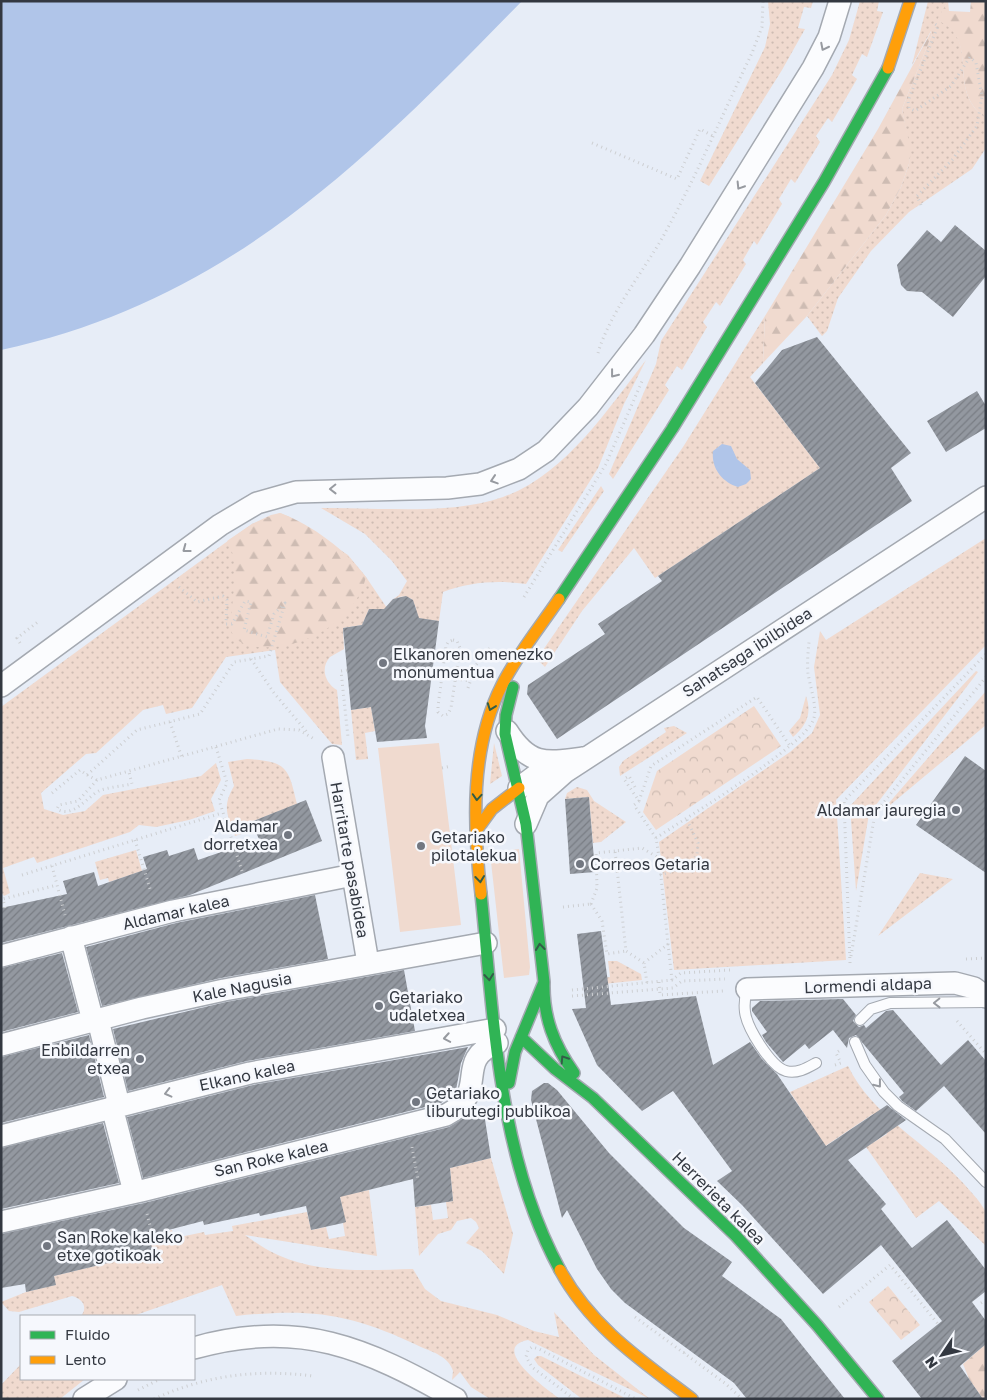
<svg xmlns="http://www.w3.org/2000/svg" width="987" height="1400" font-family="'Golos Text',sans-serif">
	<defs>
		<pattern id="grass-dots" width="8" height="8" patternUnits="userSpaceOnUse" patternTransform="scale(1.25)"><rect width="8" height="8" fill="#f0dacf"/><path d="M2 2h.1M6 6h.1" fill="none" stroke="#cebcb3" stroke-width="1.8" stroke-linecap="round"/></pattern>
		<pattern id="forest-firs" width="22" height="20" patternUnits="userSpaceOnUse" patternTransform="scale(1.25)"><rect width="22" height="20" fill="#f0dacf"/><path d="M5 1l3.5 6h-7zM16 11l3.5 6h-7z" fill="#cebcb3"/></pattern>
		<pattern id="park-crowns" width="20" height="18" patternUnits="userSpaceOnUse" patternTransform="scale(1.25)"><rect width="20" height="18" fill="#f0dacf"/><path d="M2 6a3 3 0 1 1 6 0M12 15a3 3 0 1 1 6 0" fill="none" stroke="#cebcb3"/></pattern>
		<pattern id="building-hatch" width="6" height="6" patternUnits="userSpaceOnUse" patternTransform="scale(1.25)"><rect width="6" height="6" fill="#9398a0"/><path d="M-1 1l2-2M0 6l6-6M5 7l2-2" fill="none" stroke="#797d84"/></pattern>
	</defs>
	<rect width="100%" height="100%" fill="#e7edf7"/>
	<!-- grass -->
	<path fill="url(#grass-dots)" d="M768,1H813L811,8L804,7L798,28L805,29L782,70L709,186L700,181L765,47L770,24Z
		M860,1H879L877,11L883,12L867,57L862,54L852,75L857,79L832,122L828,118L816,136L820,142L795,183L791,179L779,199L782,204L757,245L754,241L743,260L746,264L720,306L716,302L703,322L707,327L682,370L677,366L665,385L669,390L613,479L609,474L656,364L661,341L832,75L849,40Z
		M928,1H948L938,20C983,41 944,89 986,118V148L972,169L909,212L871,251L838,298L827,331L822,336L807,316L886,215L901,187L909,164L910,152L902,109L932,34L931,31L912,65Z
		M765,316L763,363L750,377L820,468L655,578L634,548L582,611L545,667L538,660L543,650L683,447Z
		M646,360L624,404L598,468L526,584C497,580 470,582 443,592L439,621L416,618V608L412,599C400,593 394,598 388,609H369L362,625L343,628L344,649L330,657C320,668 325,683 337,690L342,745L332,744L280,682L275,650L226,657L192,708L166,714L163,705L143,710L96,753L86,754L41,793L44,809L63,815L85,811L103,795L201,776L216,763L221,780L211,799L215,811L189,820L156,827L139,825L130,832L37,863L34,857L3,868L10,893L4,896L1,892V707L225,543L252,524L271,515L280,513L290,517L348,555L366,577L387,608L391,601L399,595L407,581L392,561L365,534L321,508C379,507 448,516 503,497C564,476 608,409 646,360Z
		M601,486L604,491L562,552L558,550Z
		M986,538V645L836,800L846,960L674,970L659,842L790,752L812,733L820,715L814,667L820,631L826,640Z
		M976,671L978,672L869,814L856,891L850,806Z
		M986,691V725L889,806L888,804Z
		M806,696C812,713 807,725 793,737L789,731L800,718Z
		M371,707L375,731L365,733L368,759L356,760L351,710Z
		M674,726L687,733L620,776L619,767L623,761L666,732L664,728Z
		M494,743L502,776L490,784Z
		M247,759C287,762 288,766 297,804L251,822L254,830L235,836C227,814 222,807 234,786L228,762Z
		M577,787L587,790L594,801L626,822L601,842L593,843L589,797L565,799L567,793Z
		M136,850L142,871L109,882L108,878L100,880L95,862Z
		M920,873L953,879L878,936Z
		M608,961H617L641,974L642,980L584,986L583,981L610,977Z
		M848,1066C872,1116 927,1143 964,1184C970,1191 981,1202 985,1211C987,1220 986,1236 986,1246L939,1201L916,1218L866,1147L887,1134L873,1114L812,1155L809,1121L790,1092Z
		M491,1158L513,1234L504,1274L482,1251L466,1243L479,1228L476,1222L471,1218L457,1221L451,1230L438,1234L419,1256L415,1207L431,1205L433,1220L448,1218L446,1202L453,1201L450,1168Z
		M369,1190L377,1256L245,1235C255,1242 266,1250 278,1255C319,1274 369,1270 413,1269L425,1289L441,1301L497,1315L534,1331L559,1337L554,1312L594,1355L650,1399L528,1340C487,1348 550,1391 560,1399H490L471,1387L460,1372L452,1380L453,1371C449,1357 433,1352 421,1347C351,1313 311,1308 236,1316L222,1285L133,1316H81C88,1307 83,1299 72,1296L19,1312L9,1311L1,1302L26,1292L55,1285L54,1276L152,1252L149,1236L172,1230L175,1238L204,1232L205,1235L233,1231L232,1226L307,1212L311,1230L326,1227L329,1239L345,1236L343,1223L345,1222L340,1196Z
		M537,1356H541L627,1399H582L538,1365L534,1359Z
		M21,1364V1379H85L60,1399H1V1385Z"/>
	<!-- forest -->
	<path fill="url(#forest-firs)" d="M948,1L949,11L970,12L971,1H986V118C944,89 983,41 937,20Z
		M932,30V34L902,109L911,152L909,164L901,187L886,215L807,316L763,363L765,316L878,129Z
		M280,513C314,526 344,549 366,577C356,621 302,651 258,647C247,645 237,643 232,633C228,602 244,569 227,541L252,524Z
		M986,1344V1399H983L969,1379L963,1364Z"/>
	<!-- park -->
	<path fill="url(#park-crowns)" d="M754,706L781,746L656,830L643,812L657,771Z
		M888,1286L920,1325L901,1340L869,1302Z"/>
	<!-- garden -->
	<path fill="#f0dacf" d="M439,743L461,925L400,932L378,748Z
		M519,849L530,967L529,975L504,978L490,853Z"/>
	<!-- water -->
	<path fill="#b0c5e9" d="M1,1H522C366,161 228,301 1,350Z
		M722,444L731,446L737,459L750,470L751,479L746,484L738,487C722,482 711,468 713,451Z"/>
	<!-- building -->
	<path fill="url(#building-hatch)" d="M955,225L986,251V276L953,317L922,292L907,291L901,285L897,265L927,230L941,242Z
		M817,337L911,453L891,468L912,501L557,739L527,694L528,685L605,634L598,624L662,581L658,576L820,468L755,383L782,350Z
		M977,391L986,406V428L946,452L927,421Z
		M406,596L413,600L419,618L439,621L425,726L427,738L377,742L371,707L351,710L343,628L362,625L369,609H384L393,599Z
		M965,756L986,771V873L916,825Z
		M589,797L595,872L570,874L565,799Z
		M306,800L322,841L190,895L1,943V908L67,894L63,881L94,872L98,886L147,869L143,857L167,850L169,856L194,848L198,860L259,839L251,822Z
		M315,895L328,959L221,978L102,1006L86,947L176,923Z
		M601,931L611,1005L696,996L713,1065L750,1042L762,1059L777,1074L826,1146L887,1105L906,1120L848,1160L886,1204L881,1209L912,1248L947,1220L986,1270V1291L972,1302L986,1321V1344L960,1366L983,1399H922L892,1361L942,1321L881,1245L823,1294L742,1205L717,1181L732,1171L673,1091L642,1111L597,1065L572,1009L586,1008L577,934Z
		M62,953L78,1012L1,1032V968Z
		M404,970L415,1031L247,1061L128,1091L113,1029L226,1002Z
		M843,999L856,1015L853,1021L859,1027L864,1025L866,1028L886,1011L893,1010L941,1065L968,1040L986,1061V1134L944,1086L916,1111L902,1101L899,1097L904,1093L856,1035L849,1038L847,1048L833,1030L809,1049L805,1044L783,1062L766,1042L762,1035L767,1032L752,1011V1008L760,1001Z
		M89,1035L104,1097L1,1123V1057Z
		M468,1047L461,1063L456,1090L441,1103L143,1178L127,1117L253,1085Z
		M544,1083H548L557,1090L609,1153L684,1228L732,1262L722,1276L781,1319L845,1399H747L734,1383L625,1303L611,1289L597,1269L567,1210L562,1218L531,1100L532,1091Z
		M484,1113L491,1158L450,1168L453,1201L415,1207L413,1179L340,1197L346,1222L343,1223L311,1230L306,1206L260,1216L259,1213L204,1225L203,1221L149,1235L153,1252L54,1276L56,1285L26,1292L25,1284L1,1288V1234L144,1203L449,1127L465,1117Z
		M103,1123L119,1183L1,1209V1148Z"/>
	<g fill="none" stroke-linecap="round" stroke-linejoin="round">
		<defs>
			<path id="lane" d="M747,989C745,996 744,1004 745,1012C747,1028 771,1067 786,1071C797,1074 807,1068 816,1063
				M860,1020L871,1009L890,1003L986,1002
				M855,1042L865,1065L884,1092L898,1106L945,1139L986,1182"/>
			<path id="street" d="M1,686L220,525L257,503L296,492L447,488L480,484L519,469L546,451L588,407L644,335L690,266L813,68L829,37L840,1
				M507,731C529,766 545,763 583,758
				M333,757L368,963
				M519,788L539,773L561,765
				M526,824L538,796L565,772L986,497
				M71,937L93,1021
				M1,956L173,911L353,875
				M747,989L955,983L974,988L986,997
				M98,1020L119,1105
				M1,1045L142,1008L224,990L486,943
				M112,1107L134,1192
				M1,1136L250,1073L495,1029
				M1,1222L141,1191L446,1115C492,1091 452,1061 497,1043
				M194,1348C299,1318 366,1348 456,1399
				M84,1399L116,1379"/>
			<path id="fast" d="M559,599L672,429L824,182L888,68
				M481,894C494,1020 498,1156 560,1270
				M544,982C543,1017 554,1045 574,1073
				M521,1037L555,1069L593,1098L736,1236L817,1325L878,1399
				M509,1083L515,1052L544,982L526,824L505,734L506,715L513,687"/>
			<path id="slow" d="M888,68L910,1
				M476,831L492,809L519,788
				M481,894C473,825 470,748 502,685C517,655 540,627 559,599
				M560,1270C591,1327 642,1361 692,1399"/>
		</defs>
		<!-- lane casing -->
		<use href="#lane" stroke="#a4a9b1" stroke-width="12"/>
		<!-- street casing -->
		<use href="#street" stroke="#a4a9b1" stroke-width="24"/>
		<!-- fast casing -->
		<use href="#fast" stroke="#a4a9b1" stroke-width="14"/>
		<!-- slow casing -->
		<use href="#slow" stroke="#a4a9b1" stroke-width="14"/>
		<!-- path -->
		<path stroke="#cdcfd2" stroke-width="3" stroke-dasharray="1 4" stroke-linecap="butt" d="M592,143L677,179L700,129L713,136
			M921,205L917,196L952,160L977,126L982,96L976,63L970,57L951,86L915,111L909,108L908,101L938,26L932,22
			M598,353C610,312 644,271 665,233C697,175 723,113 752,53L762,27L763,1
			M524,597L606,464L643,379
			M453,640L457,641L460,648L451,708L448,714L443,716L438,712V706L446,646L448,642Z
			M20,643L17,638L39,621
			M251,659L274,693L307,732
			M347,670L341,671L348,737
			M420,672L442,676
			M456,679L470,681
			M468,688L476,665L490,648
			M170,722L182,758
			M216,747L227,783L219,800L242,871
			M442,768L451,766
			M87,775L97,780L278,729L299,730L316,740
			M97,780L78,801L59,805L57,809C74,819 88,795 101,790C111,787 122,786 132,784L129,772
			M635,787L629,776L624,779L639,801L634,805L656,838L659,857
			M52,793L80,770L87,775L137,730L200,714L234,662L269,656L285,603L274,614L267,637L244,630L251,602L245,601L232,624H226L227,600L223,596L197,602L178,586
			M639,801L651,766L757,697L790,746
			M656,838C684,819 807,745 814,718C817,705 810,687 808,673C807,663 808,652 809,642
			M135,840L151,892
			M52,866L65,915
			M22,875L222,813
			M660,875L684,868L697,855L698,843L686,818
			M591,904L602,921L607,954L626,951
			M591,904L597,888L596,853L615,851
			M563,907L591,904
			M5,908L3,899L57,885
			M668,944L672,980
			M851,956L875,813L986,677
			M966,959L986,958
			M644,963L668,944L659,858L642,848L615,851L626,951L644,963L647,983
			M850,963L844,801L986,654
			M659,982L660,995L723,991
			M572,990L672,980L681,973L730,970
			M572,996L673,988L682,981L725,979
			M957,1021L986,1054
			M835,1065L841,1063L836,1053L839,1051
			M412,1147L418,1179
			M147,1214L152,1233
			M981,1303L986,1300
			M839,1307L890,1265L938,1324
			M635,1317L726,1384L742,1399
			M684,1353L687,1349
			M138,1390L160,1379
			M154,1399C206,1375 257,1369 313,1376
			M574,1399L532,1367L526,1357L528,1350L532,1347L539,1349L636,1399"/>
		<!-- lane -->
		<use href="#lane" stroke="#fbfcfe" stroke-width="10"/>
		<!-- street -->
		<use href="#street" stroke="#fbfcfe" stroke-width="21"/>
		<!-- fast -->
		<use href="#fast" stroke="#30b455" stroke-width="11"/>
		<!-- slow -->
		<use href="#slow" stroke="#ff9f0a" stroke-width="11"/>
	</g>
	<!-- one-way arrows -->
	<defs><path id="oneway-chevron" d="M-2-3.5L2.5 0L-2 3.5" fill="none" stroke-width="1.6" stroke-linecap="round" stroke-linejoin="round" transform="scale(1.25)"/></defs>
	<g stroke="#979aa0">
		<use href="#oneway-chevron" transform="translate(824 47) rotate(117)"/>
		<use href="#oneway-chevron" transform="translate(740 186) rotate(122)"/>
		<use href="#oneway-chevron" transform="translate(614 374) rotate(128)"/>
		<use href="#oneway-chevron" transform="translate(494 480) rotate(162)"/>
		<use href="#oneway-chevron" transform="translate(333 489) rotate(179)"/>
		<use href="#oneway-chevron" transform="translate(186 549) rotate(143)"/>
		<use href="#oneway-chevron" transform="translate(937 1003) rotate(179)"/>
		<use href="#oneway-chevron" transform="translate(447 1038) rotate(170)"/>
		<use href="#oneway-chevron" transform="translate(878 1084) rotate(52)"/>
		<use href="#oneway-chevron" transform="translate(168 1093) rotate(166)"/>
	</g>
	<g stroke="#325d47">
		<use href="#oneway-chevron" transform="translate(491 707) rotate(110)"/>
		<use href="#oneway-chevron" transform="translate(477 797) rotate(94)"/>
		<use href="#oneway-chevron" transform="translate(480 879) rotate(84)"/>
		<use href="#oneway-chevron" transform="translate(540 947) rotate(-96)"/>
		<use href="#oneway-chevron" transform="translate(489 977) rotate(84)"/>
		<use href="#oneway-chevron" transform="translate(564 1059) rotate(-123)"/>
	</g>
	<!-- markers -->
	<g fill="#727781" stroke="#f6f8fd" stroke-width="2">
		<circle cx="383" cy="663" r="5"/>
		<circle cx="956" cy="810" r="5"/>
		<circle cx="288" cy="835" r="5"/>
		<circle cx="421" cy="846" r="5"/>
		<circle cx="580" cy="864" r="5"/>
		<circle cx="379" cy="1006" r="5"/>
		<circle cx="140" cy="1059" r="5"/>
		<circle cx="416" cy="1102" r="5"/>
		<circle cx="47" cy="1246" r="5"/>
	</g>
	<g text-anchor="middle" stroke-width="5" stroke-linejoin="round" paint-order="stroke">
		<!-- street labels -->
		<g font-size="16" fill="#333841" stroke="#f6f8fd">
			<text transform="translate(747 652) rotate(-33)" y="6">Sahatsaga ibilbidea</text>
			<text transform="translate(350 860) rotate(80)" y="6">Harritarte pasabidea</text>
			<text transform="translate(176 912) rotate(-13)" y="6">Aldamar kalea</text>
			<text transform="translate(868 985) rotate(-2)" y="6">Lormendi aldapa</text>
			<text transform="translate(242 987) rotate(-11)" y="6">Kale Nagusia</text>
			<text transform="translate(247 1075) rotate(-12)" y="6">Elkano kalea</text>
			<text transform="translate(271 1158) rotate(-13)" y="6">San Roke kalea</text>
			<text transform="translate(719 1198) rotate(45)" y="6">Herrerieta kalea</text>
		</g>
		<!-- poi labels -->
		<g font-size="16" fill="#333841" stroke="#f6f8fd" text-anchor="start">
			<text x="393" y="660">Elkanoren omenezko<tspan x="393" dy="18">monumentua</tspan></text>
			<text x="946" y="816" text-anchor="end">Aldamar jauregia</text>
			<text x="278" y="832" text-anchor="end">Aldamar<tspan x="278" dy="18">dorretxea</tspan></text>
			<text x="431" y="843">Getariako<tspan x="431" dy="18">pilotalekua</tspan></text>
			<text x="590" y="870">Correos Getaria</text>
			<text x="389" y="1003">Getariako<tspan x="389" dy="18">udaletxea</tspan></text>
			<text x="130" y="1056" text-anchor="end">Enbildarren<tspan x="130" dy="18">etxea</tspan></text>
			<text x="426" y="1099">Getariako<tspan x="426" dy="18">liburutegi publikoa</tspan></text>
			<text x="57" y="1243">San Roke kaleko<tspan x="57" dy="18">etxe gotikoak</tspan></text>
		</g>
	</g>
	<!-- border -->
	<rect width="987" height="1400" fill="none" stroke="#333841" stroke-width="5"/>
	<!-- legend -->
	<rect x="20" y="1315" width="175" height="65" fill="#f6f8fd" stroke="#a8abb2"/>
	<rect x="30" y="1331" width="25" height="8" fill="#30b455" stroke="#a8abb2"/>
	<text x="65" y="1340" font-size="15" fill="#333841">Fluido</text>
	<rect x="30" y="1356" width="25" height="8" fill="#ff9f0a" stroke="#a8abb2"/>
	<text x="65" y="1365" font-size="15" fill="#333841">Lento</text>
	<!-- north arrow -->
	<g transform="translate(942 1355) rotate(235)" stroke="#f6f8fd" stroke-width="4" paint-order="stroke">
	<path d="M0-4L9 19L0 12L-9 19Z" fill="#333841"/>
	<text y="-8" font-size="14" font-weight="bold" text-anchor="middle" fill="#333841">N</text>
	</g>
</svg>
